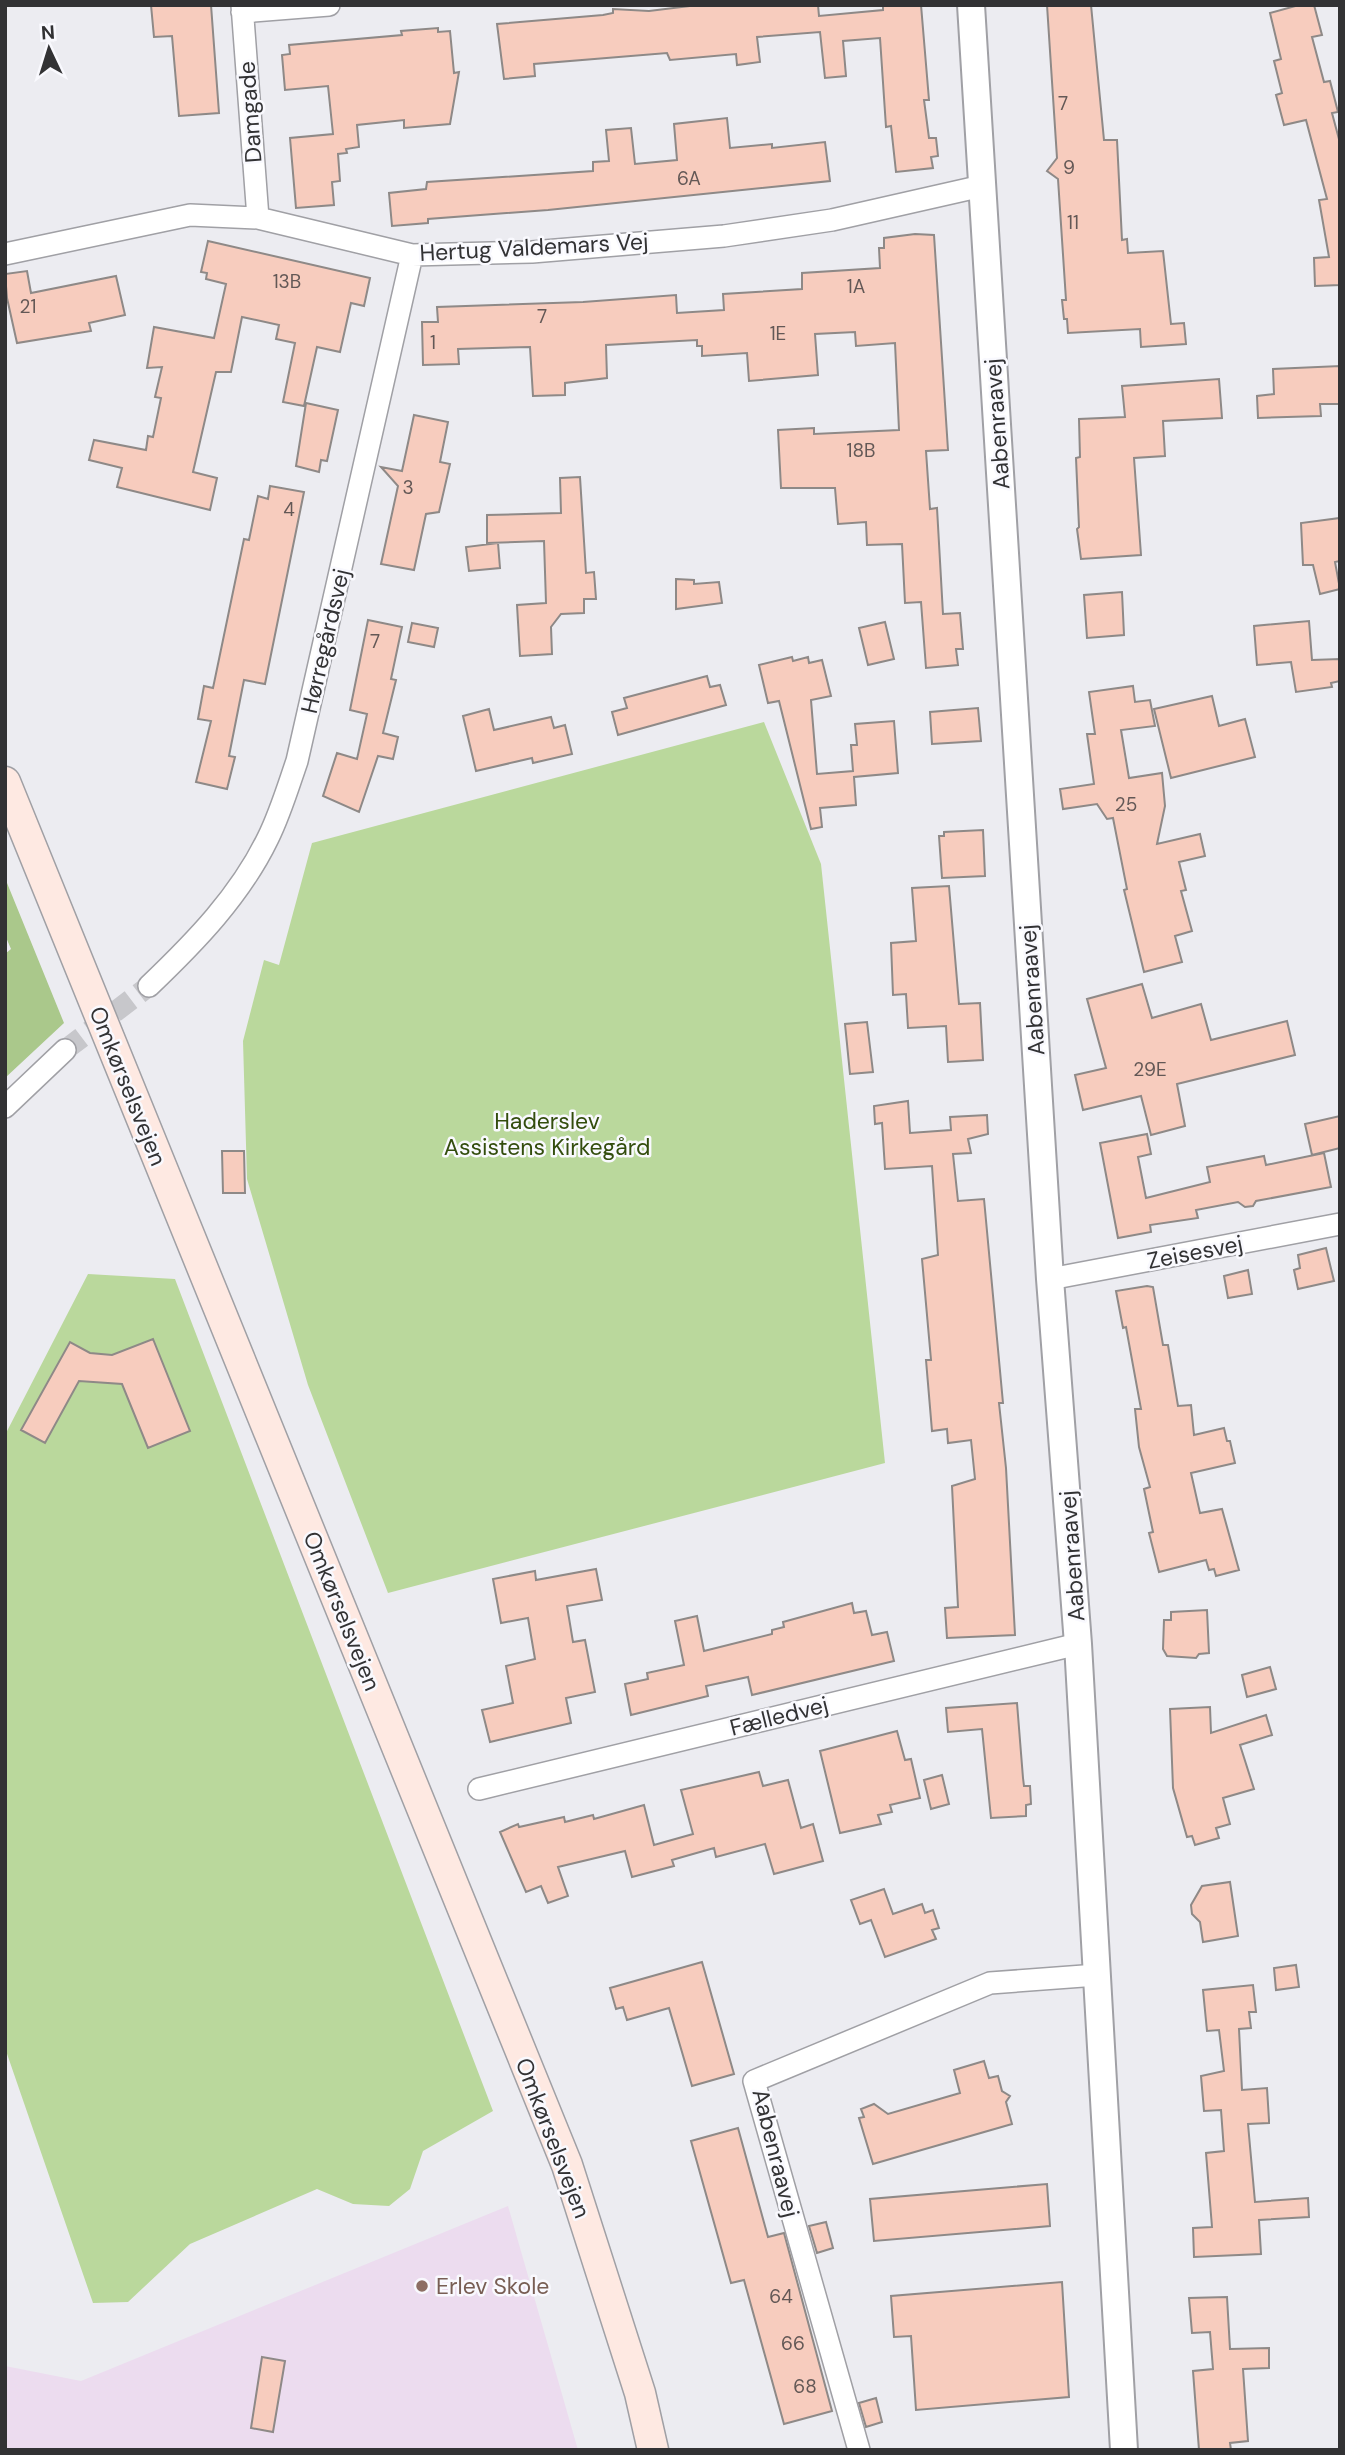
<svg xmlns="http://www.w3.org/2000/svg" width="1345" height="2455" font-family="'DM Sans',sans-serif">
	<rect width="100%" height="100%" fill="#ececf1"/>
	<!-- education -->
	<path fill="#ecdcef" d="M508,2206L578,2450H5V2366L81,2381Z"/>
	<!-- green -->
	<path fill="#bad89c" d="M764,722L821,864L885,1463L388,1593L308,1385L247,1179L243,1041L264,960L279,965L312,843Z
		M88,1274L175,1279L493,2111L423,2151L410,2189L389,2206L353,2204L317,2189L190,2244L128,2302L93,2303L5,2048V1435Z"/>
	<!-- forest -->
	<path fill="#aac88b" d="M5,878L64,1023L5,1078V954L11,949L5,935Z"/>
	<!-- building -->
	<path fill="#f7ccbe" stroke="#8e8987" stroke-width="2" d="M151,5H211L219,113L179,116L172,36L154,37Z
		M698,5H818L819,16L883,10V5H921L929,100H924L929,138H936L938,156L931,157L933,168L896,172L891,126L886,127L880,38L843,41L846,76L825,78L820,32L757,37L760,62L737,65L736,54L670,60L667,53L534,64L535,76L504,79L497,24L603,15L613,13V9L649,11Z
		M1047,5H1091L1104,140H1117L1122,240L1127,239L1128,253L1163,251L1171,324L1184,323L1186,344L1141,347L1140,329L1068,333L1067,319H1064L1062,300H1066L1058,179L1047,171L1057,158Z
		M1299,5H1314L1322,35L1312,37L1324,82L1330,81L1338,112L1332,113L1340,143V285L1315,286L1314,258L1329,257L1319,200L1327,199L1306,120L1284,125L1276,95L1282,93L1274,61L1281,59L1270,13Z
		M438,28V32L450,31L454,73L459,72L450,124L404,128V120L357,125L359,147L346,149L347,153L338,154L340,181L332,182L334,205L296,208L290,138L333,134L328,86L285,90L282,55L290,54L289,45L402,35L401,31Z
		M727,118L730,148L772,144V148L825,142L830,181L548,210L428,219V223L392,226L389,193L426,189L427,182L593,171V162L609,161L606,130L631,128L635,164L677,160L674,124Z
		M915,234L934,235L948,450L926,451L930,509L937,508L943,614L960,613L963,649H956L958,665L926,668L921,602L905,603L902,544L867,545L866,522L838,524L835,488H781L778,430L814,428V434L899,430L895,343L856,346L855,332L815,334L818,375L749,381L747,353L702,356V346H697V340L606,345L607,378L565,383V395L533,396L530,347L458,349L459,364L423,365L422,322H438L437,307L583,302L676,295L677,313L724,310L723,294L802,289V273L880,268L879,248H884V238Z
		M208,241L370,278L364,306L351,303L340,352L317,347L304,406L283,402L295,343L276,339L279,325L242,317L231,372H216L193,472L217,478L210,510L117,487L122,468L89,460L94,440L146,450L148,436L153,437L161,398L155,397L162,367L147,368L154,327L214,338L226,284L206,279L207,273L201,272Z
		M27,271L31,293L116,276L125,315L89,323L91,331L17,343L7,298L5,274Z
		M1340,366V404H1320L1321,416L1258,418L1257,396L1274,394L1273,369Z
		M1219,379L1222,418L1163,421L1165,456L1134,458L1141,555L1081,559L1077,529L1079,527L1076,458L1080,457L1079,419L1125,417L1122,386Z
		M306,403L338,410L327,461L321,460L319,472L296,466Z
		M414,415L448,422L440,462L450,464L439,512L426,514L414,570L381,564L398,486L381,467L402,471Z
		M580,477L586,573L594,572L596,599H584V613L561,614L551,627L552,654L520,656L517,605L546,603L544,541L487,543V515L561,513L560,478Z
		M270,486L304,492L265,684L244,680L229,756L235,757L227,789L196,782L211,721L198,719L204,686L213,688L244,539L249,540L258,496L268,499Z
		M1340,518V561L1335,562L1340,589L1320,594L1313,565H1303L1301,523Z
		M498,543L500,568L469,571L466,547Z
		M676,579L694,580V584L719,582L722,603L676,609Z
		M1122,592L1124,635L1087,638L1084,595Z
		M368,620L402,627L391,679L396,680L383,733L398,737L393,759L378,756L359,812L323,796L337,753L357,759L367,714L350,710Z
		M1309,621L1312,660L1340,659V681L1331,683L1332,687L1296,692L1291,662L1257,665L1254,626Z
		M885,622L894,659L868,665L859,628Z
		M412,623L438,628L434,647L408,642Z
		M792,657L793,661L808,657L809,663L822,660L831,696L811,700L817,774L853,771L851,745H857L855,724L894,721L898,773L854,777L856,805L820,808L822,827L811,829L779,701L768,703L759,665Z
		M707,676L710,687L720,685L726,705L618,735L612,712L627,708L624,698Z
		M1133,686L1135,702L1150,700L1155,726L1121,730L1129,778L1162,773L1165,806L1157,844L1200,834L1205,856L1179,862L1186,890L1181,891L1192,931L1175,936L1182,962L1144,972L1124,890L1127,889L1113,818L1107,819L1097,804L1063,809L1060,789L1094,784L1087,734H1095L1089,692Z
		M1212,696L1219,726L1245,719L1255,757L1171,778L1154,709Z
		M978,708L981,741L932,744L930,712Z
		M489,709L494,730L551,717L554,728L565,725L572,754L533,763L532,758L476,771L463,716Z
		M983,830L985,876L942,878L939,836H944V832Z
		M949,886L959,1004L980,1003L983,1060L948,1062L946,1026L908,1028L906,994L893,995L891,943L916,941L912,888Z
		M1142,984L1152,1018L1201,1004L1211,1040L1287,1021L1295,1055L1177,1084L1185,1126L1151,1135L1141,1096L1083,1110L1075,1075L1106,1068L1087,999Z
		M867,1022L873,1072L850,1074L845,1024Z
		M908,1101L910,1133L951,1130L950,1117L987,1115L988,1134L968,1139L971,1153L953,1154L958,1201L984,1199L1003,1403H999L1006,1468L1015,1635L947,1638L945,1608L958,1607L952,1486L975,1479L971,1440L948,1443L947,1429L932,1431L926,1360H931L922,1259L938,1255L932,1166L885,1169L882,1123L875,1124L874,1106Z
		M1340,1116V1148L1312,1155L1305,1124Z
		M1147,1134L1151,1154L1138,1157L1146,1198L1210,1182L1207,1167L1264,1156L1266,1165L1324,1153L1331,1187L1256,1201L1253,1206L1245,1207L1238,1202L1196,1210L1198,1218L1150,1225L1151,1232L1118,1238L1100,1143Z
		M222,1151H244L245,1193H223Z
		M1326,1248L1334,1281L1298,1289L1294,1270L1300,1268L1298,1255Z
		M1248,1270L1252,1294L1228,1298L1224,1276Z
		M1147,1286L1153,1287L1163,1345H1168L1178,1406L1191,1405L1194,1435L1224,1428L1227,1441H1230L1235,1463L1191,1473L1200,1513L1222,1509L1239,1570L1216,1576L1214,1569L1209,1570L1206,1560L1159,1572L1149,1533L1153,1532L1144,1489L1150,1487L1139,1447L1135,1409H1141L1126,1327L1123,1328L1116,1291Z
		M153,1339L190,1431L148,1448L122,1384L79,1381L45,1443L21,1430L70,1342L90,1353L112,1355Z
		M596,1569L602,1600L567,1606L573,1642L585,1640L595,1692L566,1698L571,1723L490,1742L482,1710L513,1703L506,1666L535,1659L528,1618L501,1623L493,1579L535,1571L536,1580Z
		M852,1603L854,1613L866,1611L872,1635L887,1632L894,1661L752,1695L748,1677L706,1686L708,1696L631,1715L625,1684L648,1679L647,1673L684,1665L675,1621L697,1616L704,1651L772,1634V1630L784,1627L783,1622Z
		M1207,1610L1209,1653L1199,1654L1196,1658L1167,1656L1163,1649L1164,1620H1171V1612Z
		M1270,1667L1276,1689L1247,1697L1242,1675Z
		M1017,1703L1023,1778L1024,1786H1030L1031,1804L1026,1805V1816L991,1818L982,1729L948,1732L946,1708Z
		M1210,1707L1211,1733L1266,1715L1272,1735L1240,1745L1254,1789L1223,1798L1230,1824L1216,1828L1219,1838L1195,1845L1192,1836L1187,1837L1173,1788L1170,1709Z
		M897,1731L905,1760L911,1759L920,1798L890,1805L892,1812L878,1815L881,1824L840,1833L820,1751Z
		M759,1772L763,1786L788,1780L801,1828L813,1824L823,1861L774,1874L765,1844L716,1857L714,1848L672,1860L674,1866L632,1877L625,1851L558,1867L568,1896L548,1903L541,1886L526,1892L500,1832L518,1824L519,1827L564,1817L565,1822L593,1815L594,1819L644,1805L654,1845L693,1834L681,1790Z
		M942,1775L949,1804L931,1809L924,1780Z
		M1230,1882L1238,1936L1203,1942L1200,1922L1192,1914L1191,1905L1202,1886Z
		M884,1889L893,1914L922,1904L925,1913L933,1910L939,1928L932,1930L936,1939L885,1957L871,1920L860,1924L851,1900Z
		M702,1962L734,2074L692,2086L669,2008L627,2020L623,2007L616,2009L610,1988Z
		M1296,1965L1299,1987L1276,1990L1274,1968Z
		M1253,1985L1256,2012H1249L1251,2028L1239,2029L1242,2090L1267,2088L1269,2120V2123L1248,2124L1255,2202L1308,2198L1309,2217L1259,2220L1261,2254L1194,2257L1193,2228L1212,2227L1206,2153L1224,2151L1221,2110L1204,2111L1201,2076L1224,2071L1219,2030L1207,2031L1203,1990Z
		M984,2061L989,2078L998,2076L1002,2091L1010,2096L1006,2102L1012,2124L873,2164L859,2118L864,2117L861,2109L874,2104L888,2114L960,2093L954,2070Z
		M738,2128L768,2237L784,2233L832,2411L784,2424L744,2280L731,2283L691,2141Z
		M1047,2184L1050,2226L874,2241L870,2199Z
		M826,2222L833,2248L817,2253L809,2226Z
		M1062,2282L1069,2397L916,2410L911,2336L894,2337L891,2296Z
		M1227,2297L1230,2349L1269,2348V2368L1243,2369L1248,2441L1230,2443L1231,2450H1199L1193,2371L1213,2369L1210,2332L1192,2333L1189,2298Z
		M262,2357L285,2361L273,2432L251,2428Z
		M876,2398L882,2422L866,2427L859,2403Z"/>
	<g fill="none" stroke-linecap="round" stroke-linejoin="round">
		<!-- minor-tunnel -->
		<path stroke="#c7c7cb" stroke-width="21" stroke-dasharray="21 10" stroke-linecap="butt" d="M65,1050L149,986"/>
		<defs>
			<path id="minor" d="M242,5L258,218
				M242,12L329,5
				M5,254L190,215L258,218L412,255L532,252L724,236L832,220L982,186
				M149,986C195,942 240,896 268,838C280,814 288,787 297,761L412,255
				M5,1107L65,1050
				M1050,1279L1340,1224
				M479,1789L1078,1644
				M859,2450L754,2081L990,1983L1097,1975"/>
			<path id="tertiary" d="M971,5L1050,1279L1078,1644L1124,2450"/>
			<path id="secondary" d="M5,782L567,2165L640,2393L653,2450"/>
		</defs>
		<!-- minor casing -->
		<use href="#minor" stroke="#a0a0a5" stroke-width="24"/>
		<!-- tertiary casing -->
		<use href="#tertiary" stroke="#a0a0a5" stroke-width="30"/>
		<!-- secondary casing -->
		<use href="#secondary" stroke="#a0a0a5" stroke-width="33"/>
		<!-- minor -->
		<use href="#minor" stroke="#fff" stroke-width="21"/>
		<!-- tertiary -->
		<use href="#tertiary" stroke="#fff" stroke-width="26"/>
		<!-- secondary -->
		<use href="#secondary" stroke="#fee9e2" stroke-width="30"/>
	</g>
	<!-- markers -->
	<circle fill="#8d6e63" stroke="#f9f9fe" stroke-width="2.5" cx="422" cy="2286" r="7"/>
	<g text-anchor="middle" stroke-width="5" stroke-linejoin="round" paint-order="stroke">
		<!-- number labels -->
		<g font-size="19" fill="#635856">
			<text x="1063" y="110">7</text>
			<text x="1069" y="174">9</text>
			<text x="689" y="185">6A</text>
			<text x="1073" y="229">11</text>
			<text x="287" y="288">13B</text>
			<text x="856" y="293">1A</text>
			<text x="28" y="313">21</text>
			<text x="542" y="323">7</text>
			<text x="778" y="340">1E</text>
			<text x="433" y="349">1</text>
			<text x="861" y="457">18B</text>
			<text x="408" y="494">3</text>
			<text x="289" y="516">4</text>
			<text x="375" y="648">7</text>
			<text x="1126" y="811">25</text>
			<text x="1150" y="1076">29E</text>
			<text x="781" y="2303">64</text>
			<text x="793" y="2350">66</text>
			<text x="805" y="2393">68</text>
		</g>
		<!-- street labels -->
		<g font-size="23" fill="#323234" stroke="#f9f9fe">
			<text transform="translate(250 112) rotate(-94)" y="8">Damgade</text>
			<text transform="translate(534 247) rotate(-3)" y="8">Hertug Valdemars Vej</text>
			<text transform="translate(997 424) rotate(-94)" y="8">Aabenraavej</text>
			<text transform="translate(325 641) rotate(-77)" y="8">Hørregårdsvej</text>
			<text transform="translate(1032 990) rotate(-94)" y="8">Aabenraavej</text>
			<text transform="translate(128 1086) rotate(68)" y="8">Omkørselsvejen</text>
			<text transform="translate(1195 1252) rotate(-11)" y="8">Zeisesvej</text>
			<text transform="translate(1072 1556) rotate(-94)" y="8">Aabenraavej</text>
			<text transform="translate(342 1611) rotate(68)" y="8">Omkørselsvejen</text>
			<text transform="translate(779 1716) rotate(-14)" y="8">Fælledvej</text>
			<text transform="translate(553 2138) rotate(69)" y="8">Omkørselsvejen</text>
			<text transform="translate(776 2153) rotate(76)" y="8">Aabenraavej</text>
		</g>
		<!-- park labels -->
		<g font-size="23" fill="#334d0d" stroke="#f9f9fe">
			<text x="547" y="1129">Haderslev<tspan x="547" dy="26">Assistens Kirkegård</tspan></text>
		</g>
		<!-- education labels -->
		<g font-size="23" fill="#785e54" stroke="#f9f9fe" text-anchor="start">
			<text x="436" y="2294">Erlev Skole</text>
		</g>
	</g>
	<!-- border -->
	<rect width="1345" height="2455" fill="none" stroke="#323234" stroke-width="14"/>
	<!-- north arrow -->
	<g transform="translate(49 49) rotate(356)" stroke="#f9f9fe" stroke-width="5" paint-order="stroke">
	<path d="M0-5L12 26L0 18L-12 26Z" fill="#323234"/>
	<text y="-10" font-size="19" font-weight="bold" text-anchor="middle" fill="#323234">N</text>
	</g>
</svg>
